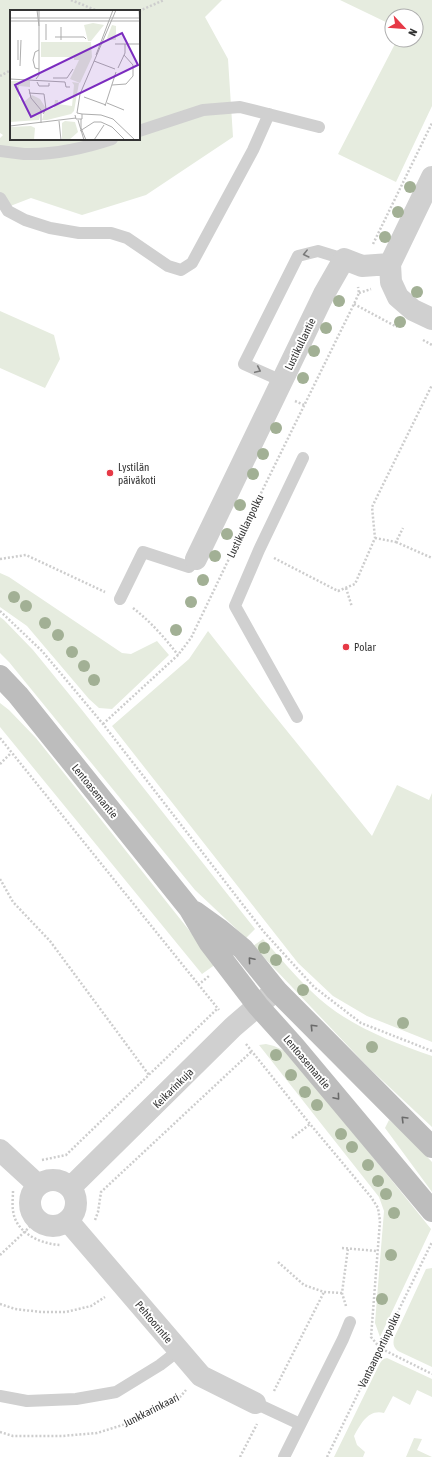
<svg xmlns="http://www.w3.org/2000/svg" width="432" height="1457" font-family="'Asap Condensed',sans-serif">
	<rect width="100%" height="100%" fill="#fff"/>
	<!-- green -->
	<path fill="#e6ecdf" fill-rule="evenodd" d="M0,0H222L205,17L228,59L233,137L146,195L82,215L31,198L0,210V138L3,135L0,133ZM11,11H139V139H11Z
		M340,0H432V106L396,182L338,154L397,40H416V16H392V25Z
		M0,311L54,335L60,359L45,388L0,368Z
		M0,573L9,577L122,653L131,654L157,641L169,655L112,709L99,708L89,699L27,626L0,607Z
		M0,617L4,620L33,650L82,710L255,929L246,938L195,890L9,662L0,653Z
		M208,631L266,705L372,836L397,785L429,800L432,793V1042L367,1016L333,996L298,963L112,726L189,659Z
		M0,703L9,710L36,738L216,964L202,974L0,727Z
		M263,939C279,956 294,975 311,991C344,1024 389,1041 432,1056V1127L368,1067L253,946Z
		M266,1044L274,1046L289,1053L431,1229L380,1337L375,1323L384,1211L379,1197L259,1045Z
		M389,1120L405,1133L432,1162V1192L385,1128Z
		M432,1268V1367L398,1351C393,1347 393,1344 394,1338L426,1269Z
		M387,1358L432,1379V1397L417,1390L410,1405L393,1396L384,1413C368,1409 361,1424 354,1436L357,1445L365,1452L363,1457H334L380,1363L383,1359Z
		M414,1438L422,1439L417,1450L432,1457H406Z"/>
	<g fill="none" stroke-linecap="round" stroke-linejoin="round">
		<!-- path -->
		<path stroke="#cdcdcd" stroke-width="2.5" stroke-dasharray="2 2" stroke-linecap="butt" d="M71,0L98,11
			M139,11L164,0
			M0,76L11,70
			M373,244L432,123
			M359,293L371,289
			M354,304L397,327
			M423,340L432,345
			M295,401L304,405
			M375,538L396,542L403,528
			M396,542L432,558
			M274,558L338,591L355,584L375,538L372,507L432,385
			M0,559L26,555L105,592
			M346,588L352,607
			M133,608C151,622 165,638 178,655
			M0,611L42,651L103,724L264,932L314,987L361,1023L432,1051
			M103,724L178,655L191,638L237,542L354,304L359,293L358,287
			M0,738L219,1010
			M0,764L11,753
			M0,879L13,902L50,941L149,1075
			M198,985L209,976
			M246,1044L310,1124L371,1197L378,1208L380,1221L371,1337L380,1348L432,1374
			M292,1138L310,1124
			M42,1160L66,1155L218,1008
			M13,1191C13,1197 12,1204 13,1210C15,1233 41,1244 60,1245
			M95,1220L98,1212L101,1192L252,1051
			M342,1248L377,1251
			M0,1255L37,1220
			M278,1262L304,1285L324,1292L342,1293
			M0,1304L15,1309L41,1312H66L91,1306L105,1297
			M346,1306L342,1293L348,1248
			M274,1391L324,1292
			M0,1432L13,1436H62L97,1433L129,1423L180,1397L186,1390
			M240,1457L257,1424
			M327,1457L432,1242"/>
		<!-- lane -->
		<path stroke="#d0d0d0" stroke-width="12" d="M139,131L203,110L240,107L319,127
			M0,151C8,152 16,153 24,154C54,155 85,148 112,139
			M0,198L8,211L25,220L50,228L79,233H111L127,238L168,266L181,270L192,263L253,150L269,114
			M282,381L244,364L298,256L318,251L344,259
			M120,599L143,552L189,567L196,559
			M297,717L235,606L259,550L303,458
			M0,1396L27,1401L76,1399L116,1392L160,1365L178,1351
			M255,1403L300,1424
			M284,1457L343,1339L350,1322"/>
		<!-- street -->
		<path stroke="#d0d0d0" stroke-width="22" d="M432,177L390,264L391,282L398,297L413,310L432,319
			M196,559L324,294L344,259L362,266L390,264
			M0,1150L38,1185
			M30 1203a23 23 0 1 1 46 0a23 23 0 1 1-46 0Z
			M71,1187L233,1027L276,990
			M68,1221L201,1376L255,1403"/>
		<!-- secondary -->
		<path stroke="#bdbdbd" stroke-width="22" d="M0,676L18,695L189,908L209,942L258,1006L294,1046L432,1211
			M195,912L220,930L243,949L276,990L432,1147"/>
	</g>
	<!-- trees -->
	<g fill="#a2b095">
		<circle cx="410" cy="187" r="6"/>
		<circle cx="398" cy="212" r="6"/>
		<circle cx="385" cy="237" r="6"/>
		<circle cx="417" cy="292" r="6"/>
		<circle cx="339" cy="301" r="6"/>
		<circle cx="400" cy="322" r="6"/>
		<circle cx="326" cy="328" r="6"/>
		<circle cx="314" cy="351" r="6"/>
		<circle cx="303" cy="378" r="6"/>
		<circle cx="276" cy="428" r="6"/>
		<circle cx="263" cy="454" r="6"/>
		<circle cx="253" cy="474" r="6"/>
		<circle cx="240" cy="505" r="6"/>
		<circle cx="227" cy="534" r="6"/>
		<circle cx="215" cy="556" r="6"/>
		<circle cx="203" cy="580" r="6"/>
		<circle cx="14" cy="597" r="6"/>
		<circle cx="191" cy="602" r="6"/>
		<circle cx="26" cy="606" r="6"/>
		<circle cx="45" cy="623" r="6"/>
		<circle cx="176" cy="630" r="6"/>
		<circle cx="58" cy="635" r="6"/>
		<circle cx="72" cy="652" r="6"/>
		<circle cx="84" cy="666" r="6"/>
		<circle cx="94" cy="680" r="6"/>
		<circle cx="264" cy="948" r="6"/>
		<circle cx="276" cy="960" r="6"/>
		<circle cx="303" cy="990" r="6"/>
		<circle cx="403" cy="1023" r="6"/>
		<circle cx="372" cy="1047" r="6"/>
		<circle cx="276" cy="1055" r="6"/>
		<circle cx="291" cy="1075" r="6"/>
		<circle cx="305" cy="1092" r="6"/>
		<circle cx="317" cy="1105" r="6"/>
		<circle cx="341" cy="1134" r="6"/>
		<circle cx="352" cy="1147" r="6"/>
		<circle cx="368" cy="1165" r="6"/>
		<circle cx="378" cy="1181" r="6"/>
		<circle cx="386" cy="1194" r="6"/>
		<circle cx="394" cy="1213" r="6"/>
		<circle cx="391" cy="1255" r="6"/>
		<circle cx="382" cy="1299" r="6"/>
	</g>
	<!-- one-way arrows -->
	<defs><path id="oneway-chevron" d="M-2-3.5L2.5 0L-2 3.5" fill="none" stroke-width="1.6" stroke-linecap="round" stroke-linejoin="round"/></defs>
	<g stroke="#7a7a7a">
		<use href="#oneway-chevron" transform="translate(306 254) rotate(166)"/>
		<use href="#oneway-chevron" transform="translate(258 370) rotate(25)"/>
	</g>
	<g stroke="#6a6a6a">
		<use href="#oneway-chevron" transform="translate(251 960) rotate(-130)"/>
		<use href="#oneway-chevron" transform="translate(313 1027) rotate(-134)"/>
		<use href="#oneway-chevron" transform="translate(337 1097) rotate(50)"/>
		<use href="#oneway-chevron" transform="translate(404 1119) rotate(-135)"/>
	</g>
	<!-- markers -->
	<g fill="#e63946" stroke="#fff" stroke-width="1.5">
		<circle cx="110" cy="473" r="4"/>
		<circle cx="346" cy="647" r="4"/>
	</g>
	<g text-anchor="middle" stroke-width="4" stroke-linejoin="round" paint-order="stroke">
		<!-- street labels -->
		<g font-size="11" fill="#333" stroke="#fff">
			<text transform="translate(300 344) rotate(-64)" y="4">Lustikullantie</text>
			<text transform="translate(245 526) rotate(-64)" y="4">Lustikullanpolku</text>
			<text transform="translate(95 791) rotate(51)" y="4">Lentoasemantie</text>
			<text transform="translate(307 1062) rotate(50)" y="4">Lentoasemantie</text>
			<text transform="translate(173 1088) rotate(-45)" y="4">Keikarinkuja</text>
			<text transform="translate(154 1322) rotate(50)" y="4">Pehtoorintie</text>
			<text transform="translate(379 1350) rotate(-64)" y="4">Vantaanportinpolku</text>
			<text transform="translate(151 1410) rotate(-27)" y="4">Junkkarinkaari</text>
		</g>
		<!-- poi labels -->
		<g font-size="11" fill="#333" stroke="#fff" text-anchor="start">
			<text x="118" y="471">Lystilän<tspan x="118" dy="13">päiväkoti</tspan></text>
			<text x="354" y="651">Polar</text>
		</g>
	</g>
	<!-- overview -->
	<g transform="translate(10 10)">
		<rect width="130" height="130" fill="#fff"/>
		<path d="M83,13L94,15L81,31H78L74,15ZM102,15L106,16V30H99L97,28ZM31,32H81L82,47L70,73L60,69L69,50H64V47H31ZM0,71H20V77L9,76V89L15,91L22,85L30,89L37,100L44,98L45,90H48V94L62,96L64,75L62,72L69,73L64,101L61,104L37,110H32L34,103L31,102L29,110L0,112ZM55,111L65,112L68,122L59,130H52V113ZM21,116L25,118L24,130H0V117Z" fill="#e6ecdf"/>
		<path fill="none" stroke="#adadad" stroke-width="1" d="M27,0L29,16M129,0L130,20M0,8H130M0,11H130M36,14V30M45,27H74L76,29M8,30V50M51,30V17M105,34H130M29,40L25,42L23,50L25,58L29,59M86,45L103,0M84,51L105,59M10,56L11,30M108,58L115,43V34M43,68H57L63,59M0,69L55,72L56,77H60M26,69L29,65V0M27,72L29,76H39V73M102,75L116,74L123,66V55L114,45M19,79L21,88L31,100V113M19,83L34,84L36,99L33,104M74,87L96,95M97,93L114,100M95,96L106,62M67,103L70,84L106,0M72,104L91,105L103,109L125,130M65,105L66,109H72V104L67,103M71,109V118L76,130M68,110L74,130M49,111L51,130M0,116L66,108M70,121L84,112H91L102,117L115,130M84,130L94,115"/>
		<path fill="#7b2cbf" fill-opacity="0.15" stroke="#7b2cbf" stroke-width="2" d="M112,23L128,55L21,107L5,75Z"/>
		<rect width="130" height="130" fill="none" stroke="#333" stroke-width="2"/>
	</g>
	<!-- north arrow -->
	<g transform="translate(404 28) rotate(116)"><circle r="19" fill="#ffffff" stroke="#adadad"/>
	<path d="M0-3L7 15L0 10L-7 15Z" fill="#e63946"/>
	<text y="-6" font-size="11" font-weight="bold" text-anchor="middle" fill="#333333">N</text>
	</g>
</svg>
